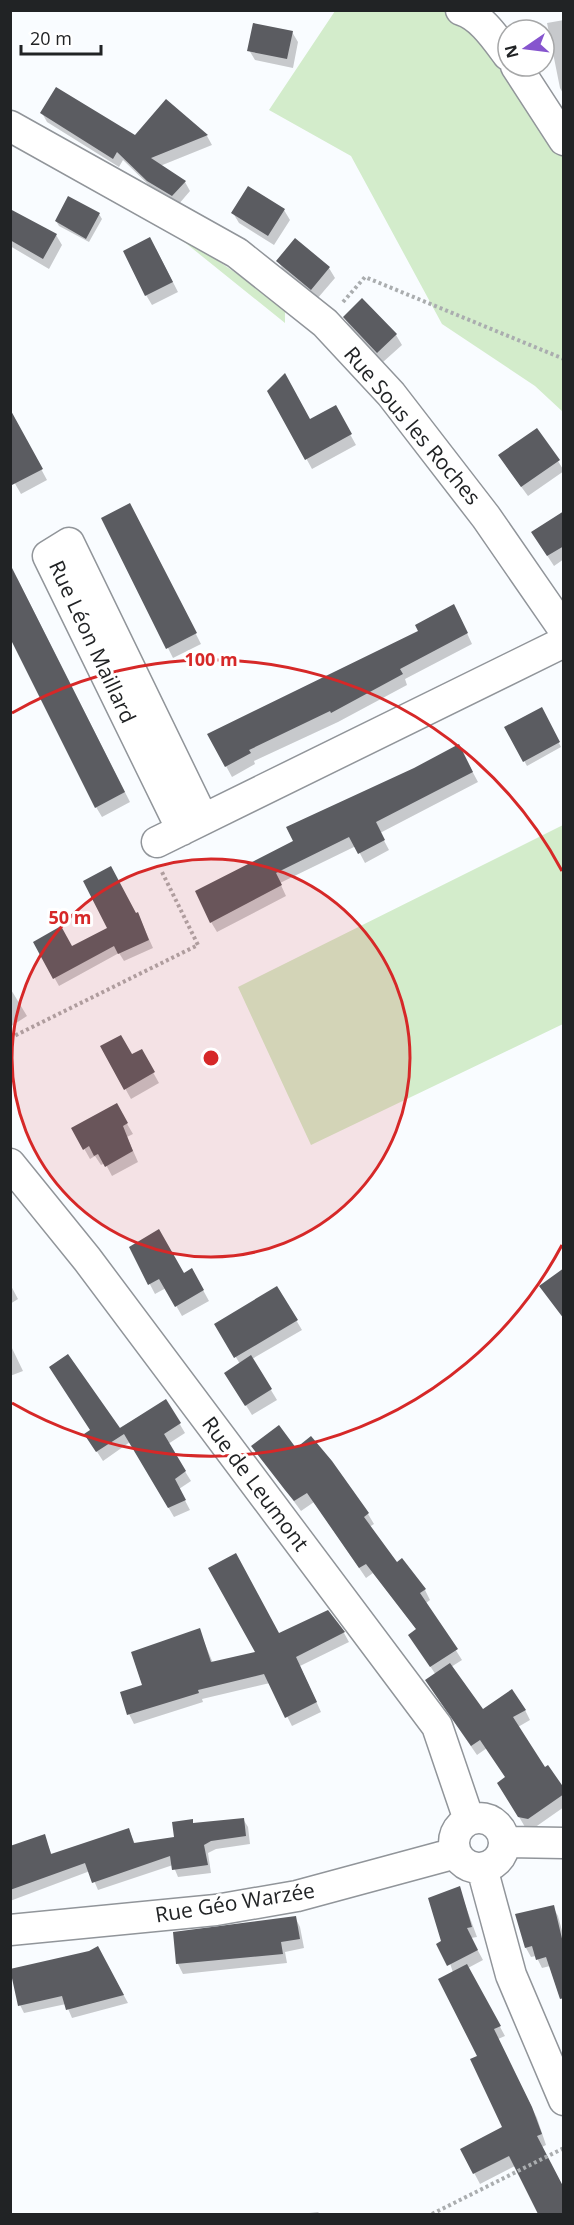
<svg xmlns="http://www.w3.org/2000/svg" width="574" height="2225" font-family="'Open Sans',sans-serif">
	<rect width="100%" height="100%" fill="#f9fcff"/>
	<!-- green -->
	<path fill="#d3eccb" d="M335,11H461L563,140V412L535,386L442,324L351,156L269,110Z
		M157,220L285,306V323Z
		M563,825V1024L311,1145L238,987Z"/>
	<!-- shadow -->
	<path fill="#0003" d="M564,20V95L560,88L547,23Z
		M292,32L298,42L293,68L255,60L249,50Z
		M166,101L207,136L212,145L160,166L185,182L190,191L178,205L154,190L123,160L119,167L47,122L42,113L135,137Z
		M10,210L56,235L62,245L49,269L10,246Z
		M284,210L290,220L274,245L239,223L233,213Z
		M99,214L102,219L89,242L59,226L56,221Z
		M156,249L178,292L152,305L146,295Z
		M278,261L329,268L335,278L317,299L284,271Z
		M344,317L396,335L402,345L383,362L350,327Z
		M269,391L309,421L335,407L356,445L312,469Z
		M19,428L47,480L21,494L10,475Z
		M558,461L564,471L528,496L506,466Z
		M564,513V559L554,566L539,543Z
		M135,515L201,644L173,658L103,519Z
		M16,576L130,802L102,817L96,807Z
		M459,616L472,644L405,679L407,685L338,722L254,761L255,764L232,777L209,735Z
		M541,709L561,747L527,766L506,727Z
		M464,756L478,782L380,833L389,850L365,863L356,846L280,883L286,896L217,932L211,922L295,842L415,769Z
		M138,914L153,948L124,961L119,953L59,986L35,943L71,948Z
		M10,988L27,1016L10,1027Z
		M102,1047L131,1056L141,1051L159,1083L131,1099Z
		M116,1105L133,1134L127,1137L138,1162L112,1176L105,1163L101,1165L95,1156L90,1159L73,1129Z
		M131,1248L184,1275L192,1270L209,1301L182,1316L166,1288L155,1294Z
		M10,1284L18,1299L10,1304Z
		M277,1288L302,1330L252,1359L277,1400L252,1415L232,1383L240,1364L216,1324Z
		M10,1344L23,1371L10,1376Z
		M166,1401L185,1433L168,1444L191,1481L179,1489L190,1510L174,1517L130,1442L103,1461L92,1444Z
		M253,1446L296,1450L331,1462L368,1514L374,1524L369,1527L396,1565L425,1590L430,1600L426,1603L462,1660L451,1667L483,1711L525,1710L530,1720L518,1727L545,1769L564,1791V1807L534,1828L525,1827L499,1783L507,1778L487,1748L477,1755L432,1690L436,1675L416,1645L417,1630L373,1573L366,1578L314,1502L301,1511Z
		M199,1630L213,1663L258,1653L279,1635L344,1633L349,1642L300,1666L321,1712L292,1726L270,1683L202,1699L203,1702L134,1724L129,1714L144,1686Z
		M243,1819L248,1827L250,1844L216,1849L208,1853L211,1873L178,1877L173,1865L98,1890L90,1871L10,1901V1848L44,1836L52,1855L129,1830L135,1844L175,1838L192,1821L194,1825Z
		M459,1888L477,1937L471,1938L483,1960L468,1968L505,2036L498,2039L537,2118L546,2145L542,2147L564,2190V2214H541L515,2166L480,2184L462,2150L504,2128L443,1942Z
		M553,1907L558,1916L564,1938V2005L550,1966L542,1968L536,1956L531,1957L526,1948L517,1915Z
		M295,1917L300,1927L304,1948L285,1952L287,1963L183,1974L178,1964L174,1934Z
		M98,1948L128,2003L72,2018L66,2004L24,2013L20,2005Z
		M318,2212L320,2214H300Z"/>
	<!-- building -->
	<path fill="#5b5c61" d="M253,23L293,31L287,59L247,51Z
		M56,87L135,135L166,99L208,135L151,158L186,181L172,196L147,181L117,152L113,159L40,113Z
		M248,186L285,209L268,236L231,213Z
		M68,196L100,213L86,239L55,221Z
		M10,209L57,234L43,259L10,240Z
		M150,237L173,282L145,296L123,251Z
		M295,238L330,267L311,290L276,261Z
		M362,298L397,334L377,353L343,317Z
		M285,373L310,419L336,405L352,434L305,460L267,391Z
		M10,409L43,469L10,486Z
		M537,428L560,460L521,487L498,455Z
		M130,503L197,633L166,649L101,518Z
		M564,511V546L547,556L531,532Z
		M10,564L125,792L95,808L10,638Z
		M454,604L468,633L400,669L403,674L331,713L330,711L249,750L251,753L225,767L207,734L418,631L415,625Z
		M542,707L560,742L523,762L504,727Z
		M459,744L473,772L376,822L385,840L358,854L349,837L276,873L282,885L210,923L195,891L293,841L286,827L414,768Z
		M111,866L136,913L138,912L149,940L118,954L114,946L53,979L33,942L61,926L72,946L107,928L83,881Z
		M121,1035L132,1054L142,1049L155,1072L124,1090L100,1046Z
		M117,1103L128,1123L123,1126L133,1151L105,1167L98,1154L94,1156L89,1146L83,1150L71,1128Z
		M159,1229L184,1273L192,1268L204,1290L175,1307L159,1279L148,1285L129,1247Z
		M564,1268V1319L539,1286Z
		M277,1286L298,1320L234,1358L214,1324Z
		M68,1354L120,1428L166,1399L181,1423L164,1434L186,1471L175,1479L186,1500L168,1508L124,1434L96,1452L84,1434L90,1430L49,1367Z
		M251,1355L272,1389L245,1406L224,1373Z
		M279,1425L296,1448L311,1436L332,1461L369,1513L364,1517L397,1562L402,1558L426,1589L420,1593L458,1649L430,1667L408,1635L416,1629L366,1564L359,1568L307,1493L294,1501L285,1490L251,1446Z
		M236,1553L279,1633L328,1610L345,1632L296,1657L317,1702L285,1718L264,1674L198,1690L199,1693L127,1715L120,1692L142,1685L131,1652L200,1628L211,1662L255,1652L208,1568Z
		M450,1663L483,1709L512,1689L526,1710L513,1717L545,1767L548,1765L564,1788V1794L528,1819L518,1817L497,1783L505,1777L480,1740L471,1746L425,1680Z
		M244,1818L246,1836L211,1841L204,1845L208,1865L172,1870L170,1856L92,1883L85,1863L10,1890V1846L45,1834L51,1854L129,1828L134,1843L174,1837L172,1822L193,1819V1823Z
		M460,1886L472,1927L467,1928L478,1950L447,1966L436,1944L441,1941L428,1898Z
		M554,1905L564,1947V1998L560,1999L546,1957L536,1960L532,1946L525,1948L515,1914Z
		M296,1916L300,1939L281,1942L283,1954L176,1964L173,1932Z
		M98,1946L124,1995L66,2010L62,1996L18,2006L10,1969L89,1951Z
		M467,1964L501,2026L494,2029L532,2107L542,2134L537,2136L564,2188V2214H538L509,2156L473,2174L460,2149L502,2127L470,2059L477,2056L438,1979Z"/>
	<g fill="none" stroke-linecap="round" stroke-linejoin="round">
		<defs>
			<path id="minor" d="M461,10C481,16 496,39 508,55
				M516,66L564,140
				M10,126L237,253L325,323L391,394L486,517L564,630
				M182,830L48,556L69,543L203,819
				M157,842L564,642
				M10,1164L87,1259L437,1726L469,1820
				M454 1843a25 25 0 1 1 50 0a25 25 0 1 1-50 0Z
				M504,1842L564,1843
				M482,1868L511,1975L564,2100
				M10,1930L216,1910L297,1896L456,1853"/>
		</defs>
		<!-- minor casing -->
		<use href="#minor" stroke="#91959a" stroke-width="33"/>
		<!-- path -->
		<path stroke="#aaadaf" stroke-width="4" stroke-dasharray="3 3" stroke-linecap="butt" d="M343,302L365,277L564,359
			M10,1038L198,945L161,870
			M432,2214L564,2148"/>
		<!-- minor -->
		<use href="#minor" stroke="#fff" stroke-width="30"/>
	</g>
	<!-- distance rings -->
	<circle cx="211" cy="1058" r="199" fill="#d62828" fill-opacity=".12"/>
	<g fill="none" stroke="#d62828" stroke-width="3">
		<circle cx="211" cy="1058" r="199"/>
		<path d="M562 1245A398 398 0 0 1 12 1403M12 713A398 398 0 0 1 562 871"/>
	</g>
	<g text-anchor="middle" stroke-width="6" stroke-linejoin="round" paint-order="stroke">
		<!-- street labels -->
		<g font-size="21" fill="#212325" stroke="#fff">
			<text transform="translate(412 426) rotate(50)" y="7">Rue Sous les Roches</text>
			<text transform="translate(92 642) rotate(65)" y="7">Rue Léon Maillard</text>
			<text transform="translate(255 1484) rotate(53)" y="7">Rue de Leumont</text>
			<text transform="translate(235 1903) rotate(-9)" y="7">Rue Géo Warzée</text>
		</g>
	</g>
	<circle cx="211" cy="1058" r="9" fill="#d62828" stroke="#fff" stroke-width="3"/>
	<g font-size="18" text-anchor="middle" font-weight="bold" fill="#d62828" stroke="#fff" stroke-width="6" stroke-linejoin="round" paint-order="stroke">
		<text x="211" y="666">100 m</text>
		<text x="70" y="924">50 m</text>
	</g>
	<!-- border -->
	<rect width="574" height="2225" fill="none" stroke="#212325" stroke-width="24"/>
	<!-- north arrow -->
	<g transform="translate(526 48) rotate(256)"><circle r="28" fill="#ffffff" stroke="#a6a7a8" stroke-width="1.5"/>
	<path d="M0-4.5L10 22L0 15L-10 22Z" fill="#8655ce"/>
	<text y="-9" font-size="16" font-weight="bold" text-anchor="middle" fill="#212325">N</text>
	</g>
	<!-- scale -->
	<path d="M21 45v9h80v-9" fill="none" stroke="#212325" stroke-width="3"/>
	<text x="30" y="45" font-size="18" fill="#212325" stroke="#ffffff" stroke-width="4.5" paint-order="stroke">20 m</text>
</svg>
